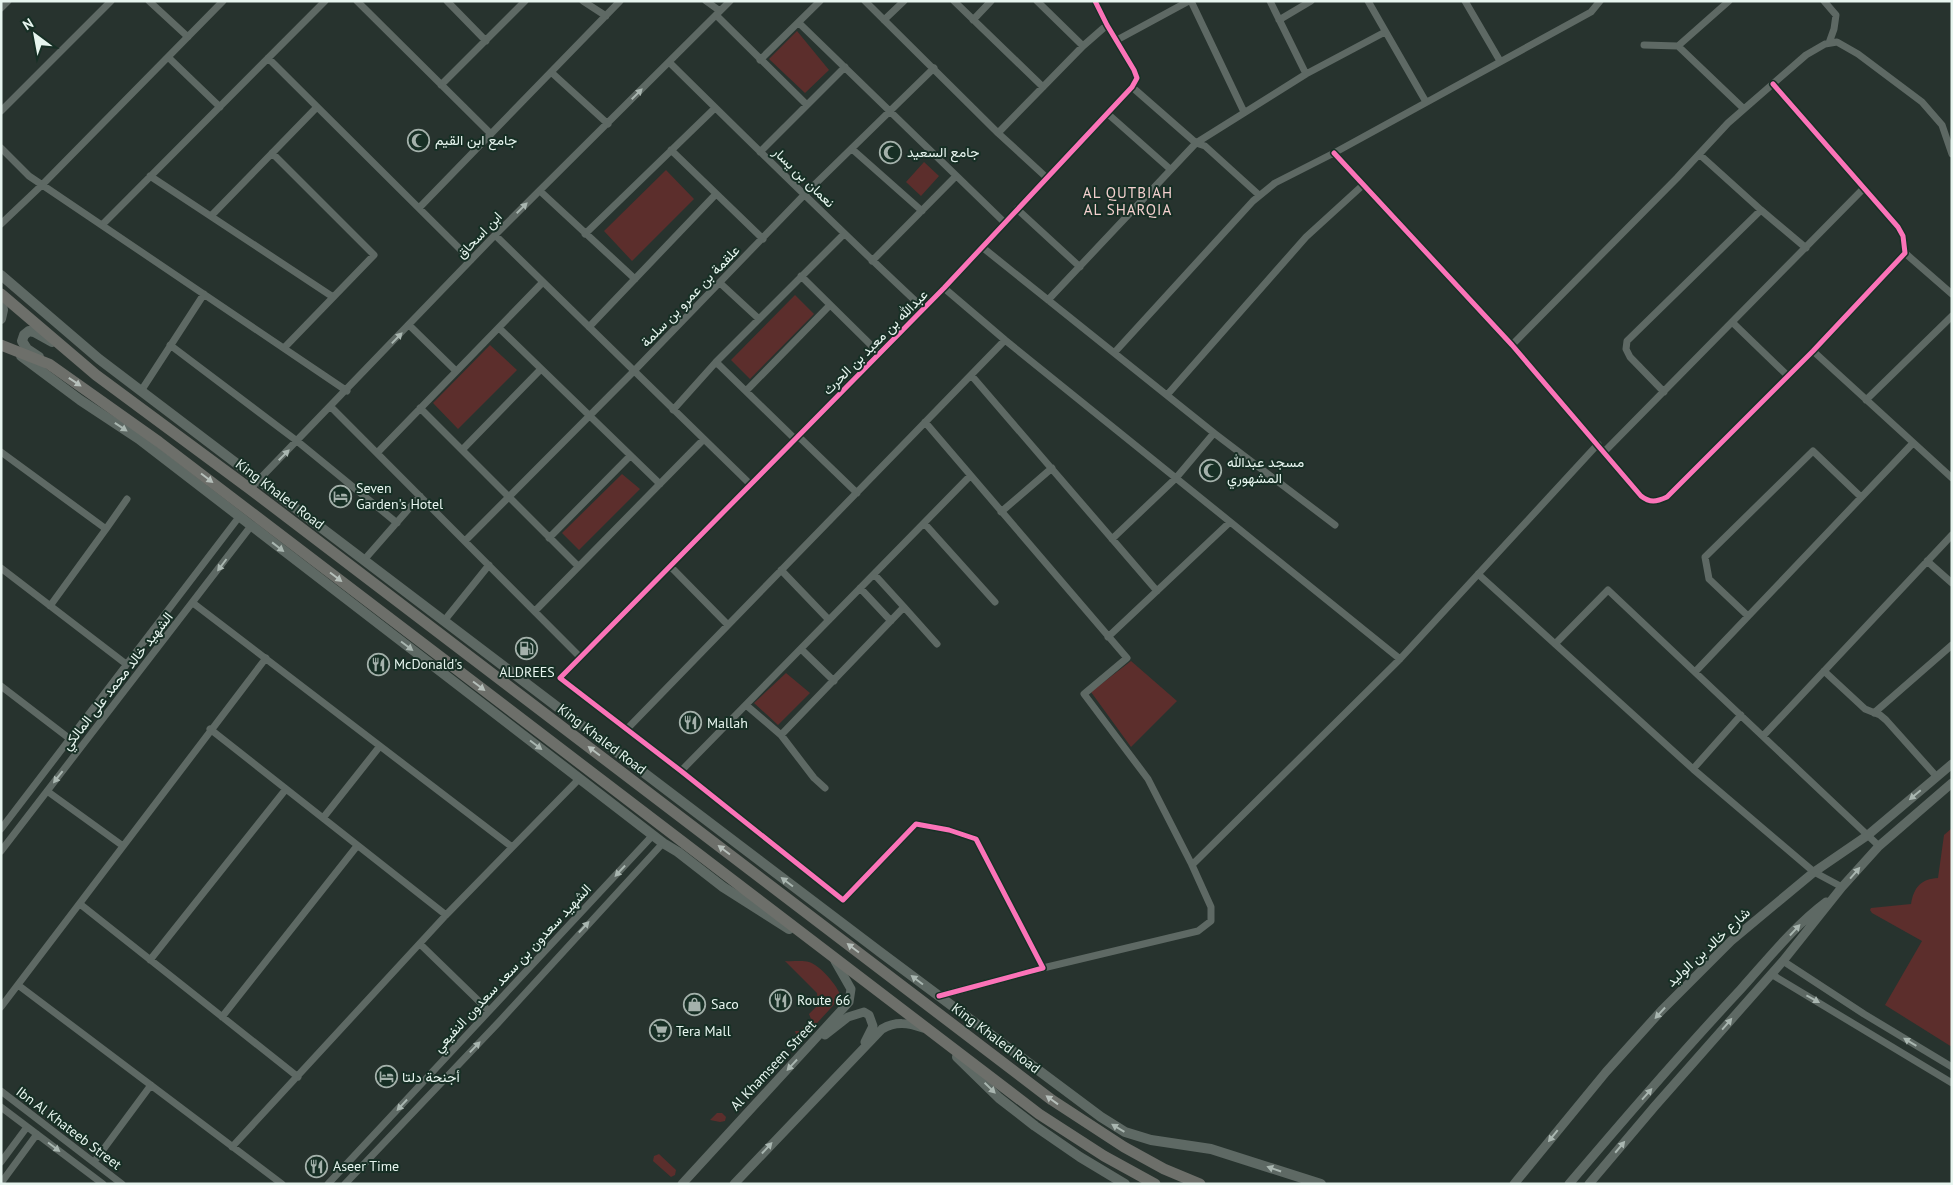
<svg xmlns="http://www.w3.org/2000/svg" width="1953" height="1185" font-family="'PT Sans',Vazirmatn,sans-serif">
	<rect width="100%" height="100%" fill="#27332e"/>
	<!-- green -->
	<path fill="#5c2e2c" d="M797,31L829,70L805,93L769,59Z
		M924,162L939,176L921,196L906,182Z
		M666,170L694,199L632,261L604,231Z
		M795,295L814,314L750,379L731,360Z
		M490,345L517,370L458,429L433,403Z
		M622,474L640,489L579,550L562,533Z
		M1131,661L1177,701L1131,747L1091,692Z
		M786,673L810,693L778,725L754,703Z
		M1952,828V1047L1885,1005L1922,941L1872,913L1870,910L1871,908L1911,904C1914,887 1921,879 1938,878L1944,835Z
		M785,961C792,962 802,960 809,962C820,965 838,986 841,997L807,1034H796L795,1031H800L811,1019L809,1014L818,1005L817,993Z
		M717,1113H722L726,1117L725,1121L720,1122L710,1120Z
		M659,1154L676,1170L675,1175L671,1177L653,1161L654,1156Z"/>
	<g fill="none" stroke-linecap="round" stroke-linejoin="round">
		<!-- minor -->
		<path stroke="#5e6964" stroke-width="7" d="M149,1L188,37
			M357,1L491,134
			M447,1L486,41
			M583,1L606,16
			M706,1L720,11
			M865,1L998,133L1047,178
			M954,1L1043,87
			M1037,1L1083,46
			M1191,1L1244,112
			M1270,1L1306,74
			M1368,1L1426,102
			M1465,1L1500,61
			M1729,1L1678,46L1744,109
			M1824,1L1836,15L1834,29L1829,43
			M1,8L8,1
			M716,15L807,105
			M884,20L904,1
			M973,20L991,1
			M1279,20L1311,1
			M799,23L1005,223
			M1117,40L1189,1
			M1644,45L1678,46
			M168,57L220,107
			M268,58L471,260
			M760,60L820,1
			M669,62C753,145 837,228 923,308
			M551,72L608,124
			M441,85L525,1
			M1132,87L1196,143L1205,146L1259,195
			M1,111L111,1
			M1108,114L1170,169
			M998,133L1083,46L1107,25
			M1,148L29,176L347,391
			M852,149L922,211
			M671,150L763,239
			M760,152L845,67
			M272,153L374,255L284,348
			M1334,153L1512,345L1641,496C1650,503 1656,502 1667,497L1813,351L1905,253L1903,236L1898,227L1773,84
			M1699,154L1761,210
			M150,176L333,297
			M540,191L635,279
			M419,208L620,1
			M1017,209L1080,267
			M211,216L317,107
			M1,224L42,185L223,1
			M102,225L325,1
			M585,234L715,108
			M495,235L750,484
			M982,247L1214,433L1335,525
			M1905,253L1952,294
			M872,261L956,176
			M801,276L879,353
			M720,283L759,319
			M944,288L1005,340L1400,659
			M1048,300L1196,143L1306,74L1385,32
			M1732,322L1788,376
			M409,325L456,371
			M589,327L716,194
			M499,328L660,484
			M170,345L297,441L397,523
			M1512,345L1677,178L1728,123L1806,55L1825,44L1837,42L1858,54L1922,102L1942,125L1952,154
			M1813,351L1952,478
			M1114,353L1253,201L1275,183L1334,153L1591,12L1600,1
			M716,362L795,439
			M971,375L1157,591
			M141,391L204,294
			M746,391L830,305
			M1664,392L1630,357L1626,349L1627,341L1761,210L1806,248
			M1167,395L1306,237L1363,185
			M1866,400L1952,316
			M331,407L580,657
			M420,408L578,566
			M673,410L716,362L844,234
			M925,422L1127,658L1084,694L1148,779L1192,865L1211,907V921L1198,931L1043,968
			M798,436L857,493
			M462,450L541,369
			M1,452L106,529L127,499
			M1604,452L1864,188
			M377,453L543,282
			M250,489L495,235L730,1
			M1001,512L1052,468
			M924,523L995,602
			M549,538L630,456
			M1112,539L1176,478L1214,433
			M465,541L634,371L805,194L934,68
			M364,560L420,496
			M1927,561L1952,583
			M670,566L728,625
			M1,568L126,664
			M781,570L829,620
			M874,574L904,607
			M1478,574L1693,769L1814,872L1842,887
			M860,588L891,621
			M193,603L512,847
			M50,606L106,529
			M535,611L703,440
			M1748,616L1709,579L1705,557L1813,451L1861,497
			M444,621L489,565
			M1108,637L1230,522
			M1555,644L1608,590L1879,846
			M801,649L834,681
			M1824,671L1865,709L1880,715L1886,720L1937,777
			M1695,672L1913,443
			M1,686L70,739
			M746,705L781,735L814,778L825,788
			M1874,713L1952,645
			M210,729L446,915
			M627,729L1005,340
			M781,735L904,607L937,644
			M1763,736L1952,535
			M1693,769L1741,715
			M681,771L970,476
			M47,791L123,846
			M323,818L380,746
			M1,829L239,517
			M1,851L251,526
			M1192,865L1400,659L1598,444
			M80,904L298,1077
			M420,944L489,1011
			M150,960L286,789
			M1783,961L1864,1014L1952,1067
			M1771,974L1952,1083
			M18,985L282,1184
			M939,996L1043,968L976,839L949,830L916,824L843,900L681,771L560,678L944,288L1132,87L1137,78L1134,70L1107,25L1095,1
			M1,1007L266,658
			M222,1017L357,846
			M1,1091L122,1184
			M1,1107L103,1184
			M232,1147L446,915L580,778
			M1,1162L27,1127
			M94,1162L151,1085
			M1,1183L37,1134
			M328,1184L653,835
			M345,1184L498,1023L663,843"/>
		<!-- tertiary -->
		<path stroke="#5e6964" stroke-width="9" d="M825,1035L848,1017L864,1012L869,1015L873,1026L865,1042
			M682,1184L849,1002L851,989L835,961
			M734,1184L882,1029C896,1021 908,1023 923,1028
			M1514,1184L1606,1072L1661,1011L1731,941L1814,872L1868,835L1952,764
			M1569,1184C1625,1118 1682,1052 1741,989C1768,959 1794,926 1826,902
			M1589,1184L1655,1106L1783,961L1842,887L1879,846L1952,783"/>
		<!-- secondary -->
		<path stroke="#5e6964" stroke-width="10" d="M1,275L99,359L880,952L1101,1117L1125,1132L1151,1140L1211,1149L1321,1184
			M1,299L3,310L1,319
			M21,356L80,400L139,439L663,843L678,852L723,887L789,929
			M39,357L27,349L22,341L24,335L29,331L34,332L52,342
			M957,1057L999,1098L1035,1126L1080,1157L1125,1184"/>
		<!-- primary -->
		<path stroke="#6d6f6a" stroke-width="11" d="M1,294L96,375L250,489L1052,1100L1124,1147L1164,1169L1200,1184
			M1,345L49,364L159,442L1039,1114L1104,1156L1155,1184"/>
		<defs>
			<path id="cycleway" d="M1334,153L1512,345L1641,496C1650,503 1656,502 1667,497L1813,351L1905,253L1903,236L1898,227L1773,84
				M939,996L1043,968L976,839L949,830L916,824L843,900L681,771L560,678L944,288L1132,87L1137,78L1134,70L1107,25L1095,1"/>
		</defs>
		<!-- cycleway casing -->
		<use href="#cycleway" stroke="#172f25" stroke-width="8"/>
		<!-- cycleway -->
		<use href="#cycleway" stroke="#fb73b8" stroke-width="5"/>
	</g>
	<!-- one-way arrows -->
	<defs><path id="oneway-solid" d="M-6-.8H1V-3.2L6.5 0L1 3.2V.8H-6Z" transform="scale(1.25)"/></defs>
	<g fill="#a9b6b0">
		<use href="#oneway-solid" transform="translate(637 94) rotate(-45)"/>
		<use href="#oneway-solid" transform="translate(522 208) rotate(-45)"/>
		<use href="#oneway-solid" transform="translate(397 338) rotate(-46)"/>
		<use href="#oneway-solid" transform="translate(121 427) rotate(34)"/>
		<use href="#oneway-solid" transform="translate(284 455) rotate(-45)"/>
		<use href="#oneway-solid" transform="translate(278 547) rotate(38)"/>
		<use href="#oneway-solid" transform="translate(222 565) rotate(127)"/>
		<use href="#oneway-solid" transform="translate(407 646) rotate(37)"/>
		<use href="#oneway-solid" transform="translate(536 745) rotate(37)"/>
		<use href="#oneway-solid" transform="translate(58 777) rotate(128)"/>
		<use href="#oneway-solid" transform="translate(1915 795) rotate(140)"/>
		<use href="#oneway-solid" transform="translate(620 871) rotate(133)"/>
		<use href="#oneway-solid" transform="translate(1855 873) rotate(-49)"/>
		<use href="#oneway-solid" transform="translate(787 882) rotate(-143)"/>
		<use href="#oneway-solid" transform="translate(584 927) rotate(-47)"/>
		<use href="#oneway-solid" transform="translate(1795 930) rotate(-47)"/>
		<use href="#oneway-solid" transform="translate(917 980) rotate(-143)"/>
		<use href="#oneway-solid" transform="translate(1813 999) rotate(29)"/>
		<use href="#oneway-solid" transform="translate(1660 1013) rotate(133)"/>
		<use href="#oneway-solid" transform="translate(1727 1024) rotate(-49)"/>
		<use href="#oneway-solid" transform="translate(1910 1042) rotate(-149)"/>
		<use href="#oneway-solid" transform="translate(475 1047) rotate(-46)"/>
		<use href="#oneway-solid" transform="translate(792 1065) rotate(133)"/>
		<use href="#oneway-solid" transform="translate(990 1088) rotate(44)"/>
		<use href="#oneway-solid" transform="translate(1647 1094) rotate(-48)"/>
		<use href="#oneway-solid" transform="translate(402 1105) rotate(133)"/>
		<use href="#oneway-solid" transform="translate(1118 1128) rotate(-149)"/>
		<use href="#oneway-solid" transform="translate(1553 1136) rotate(129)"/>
		<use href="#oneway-solid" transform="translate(54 1147) rotate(37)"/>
		<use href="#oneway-solid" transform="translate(1620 1147) rotate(-50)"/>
		<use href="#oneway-solid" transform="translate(767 1148) rotate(-47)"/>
		<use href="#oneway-solid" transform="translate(1274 1169) rotate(-161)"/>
	</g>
	<g fill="#b6bfba">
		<use href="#oneway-solid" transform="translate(75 382) rotate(34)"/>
		<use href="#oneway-solid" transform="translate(207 478) rotate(37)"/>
		<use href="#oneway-solid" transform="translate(336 577) rotate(37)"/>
		<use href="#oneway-solid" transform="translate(479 686) rotate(37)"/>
		<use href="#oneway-solid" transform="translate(594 751) rotate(-143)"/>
		<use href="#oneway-solid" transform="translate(724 850) rotate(-143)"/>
		<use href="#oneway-solid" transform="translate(853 948) rotate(-143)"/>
		<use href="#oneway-solid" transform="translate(1052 1100) rotate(-144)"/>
	</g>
	<!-- icons -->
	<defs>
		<symbol id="mosque-ring" viewBox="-11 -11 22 22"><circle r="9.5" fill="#172f25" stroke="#a4b1ab" stroke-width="1.5"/><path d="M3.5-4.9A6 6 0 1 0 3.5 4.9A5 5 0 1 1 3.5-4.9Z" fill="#a4b1ab"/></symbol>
		<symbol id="hotel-ring" viewBox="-11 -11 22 22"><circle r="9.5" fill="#172f25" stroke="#a4b1ab" stroke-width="1.5"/><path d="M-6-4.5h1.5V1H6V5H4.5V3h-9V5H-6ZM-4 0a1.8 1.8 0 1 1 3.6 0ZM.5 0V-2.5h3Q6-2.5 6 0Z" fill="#a4b1ab"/></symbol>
		<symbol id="fuel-ring" viewBox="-11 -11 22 22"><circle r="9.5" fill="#172f25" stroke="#a4b1ab" stroke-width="1.5"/><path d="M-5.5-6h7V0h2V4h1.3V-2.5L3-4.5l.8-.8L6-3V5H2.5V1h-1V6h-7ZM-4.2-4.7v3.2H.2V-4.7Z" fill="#a4b1ab"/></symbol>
		<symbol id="restaurant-ring" viewBox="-11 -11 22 22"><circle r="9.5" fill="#172f25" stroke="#a4b1ab" stroke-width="1.5"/><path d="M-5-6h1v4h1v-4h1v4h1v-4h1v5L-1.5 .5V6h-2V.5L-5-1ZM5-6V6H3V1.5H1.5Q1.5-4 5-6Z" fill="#a4b1ab"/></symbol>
		<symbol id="shop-ring" viewBox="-11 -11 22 22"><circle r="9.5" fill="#172f25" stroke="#a4b1ab" stroke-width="1.5"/><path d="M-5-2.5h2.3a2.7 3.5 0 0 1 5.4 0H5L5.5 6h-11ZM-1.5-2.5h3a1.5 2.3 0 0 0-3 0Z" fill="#a4b1ab"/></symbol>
		<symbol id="supermarket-ring" viewBox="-11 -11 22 22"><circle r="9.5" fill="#172f25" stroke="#a4b1ab" stroke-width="1.5"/><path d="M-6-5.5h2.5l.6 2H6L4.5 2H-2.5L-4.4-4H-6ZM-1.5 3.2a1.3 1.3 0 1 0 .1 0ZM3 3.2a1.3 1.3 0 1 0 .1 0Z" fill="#a4b1ab"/></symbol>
	</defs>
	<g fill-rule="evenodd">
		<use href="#mosque-ring" x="406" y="128" width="25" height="25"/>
		<use href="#mosque-ring" x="878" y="140" width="25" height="25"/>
		<use href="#mosque-ring" x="1198" y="458" width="25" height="25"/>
		<use href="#hotel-ring" x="328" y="484" width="25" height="25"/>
		<use href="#fuel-ring" x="514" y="636" width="25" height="25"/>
		<use href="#restaurant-ring" x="366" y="652" width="25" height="25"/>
		<use href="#restaurant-ring" x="678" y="710" width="25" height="25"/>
		<use href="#restaurant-ring" x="768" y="988" width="25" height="25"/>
		<use href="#shop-ring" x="682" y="992" width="25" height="25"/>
		<use href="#supermarket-ring" x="648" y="1018" width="25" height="25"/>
		<use href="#hotel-ring" x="374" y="1064" width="25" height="25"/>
		<use href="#restaurant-ring" x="304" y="1154" width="25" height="25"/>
	</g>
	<g text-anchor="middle" stroke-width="4" stroke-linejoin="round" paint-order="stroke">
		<!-- poi labels -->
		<g font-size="14" fill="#e7f5ef" stroke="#172f25" text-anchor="start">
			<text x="435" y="145">جامع ابن القيم</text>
			<text x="907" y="157">جامع السعيد</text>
			<text x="1227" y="467">مسجد عبدالله<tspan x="1227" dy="16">المشهوري</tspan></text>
			<text x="356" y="493">Seven<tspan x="356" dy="16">Garden's Hotel</tspan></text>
			<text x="394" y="669">McDonald's</text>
			<text x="527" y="677" text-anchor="middle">ALDREES</text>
			<text x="707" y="728">Mallah</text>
			<text x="797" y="1005">Route 66</text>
			<text x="711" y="1009">Saco</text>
			<text x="676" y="1036">Tera Mall</text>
			<text x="402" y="1082">أجنحة دلتا</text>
			<text x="333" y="1171">Aseer Time</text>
		</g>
		<!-- street labels -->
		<g font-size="14" fill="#e7f5ef" stroke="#172f25">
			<text transform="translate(804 177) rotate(44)" y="5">نعمان بن يسار</text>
			<text transform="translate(479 235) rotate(-46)" y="5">ابن اسحاق</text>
			<text transform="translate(690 296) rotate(-46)" y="5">علقمة بن عمرو بن سلمة</text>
			<text transform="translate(875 342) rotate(-45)" y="5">عبدالله بن معبد بن الحرث</text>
			<text transform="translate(280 494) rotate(37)" y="5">King Khaled Road</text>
			<text transform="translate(117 681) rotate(-52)" y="5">الشهيد خالد محمد على المالكي</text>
			<text transform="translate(602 739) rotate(37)" y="5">King Khaled Road</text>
			<text transform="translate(1708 947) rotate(-43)" y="5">شارع خالد بن الوليد</text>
			<text transform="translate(512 968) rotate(-47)" y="5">الشهيد سعدون بن سعد سعدون النفيعي</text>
			<text transform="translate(996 1038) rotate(37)" y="5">King Khaled Road</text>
			<text transform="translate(773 1065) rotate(-47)" y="5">Al Khamseen Street</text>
			<text transform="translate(69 1128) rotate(37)" y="5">Ibn Al Khateeb Street</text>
		</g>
		<!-- neighbourhood labels -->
		<g font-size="15" letter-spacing="1" fill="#f4d0ce" stroke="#172f25">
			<text x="1128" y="198">AL QUTBIAH<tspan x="1128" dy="17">AL SHARQIA</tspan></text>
		</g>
	</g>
	<!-- border -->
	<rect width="1953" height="1185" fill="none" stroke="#e7f5ef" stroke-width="5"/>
	<!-- north arrow -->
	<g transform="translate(35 35) rotate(328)" stroke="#172f25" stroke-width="4" paint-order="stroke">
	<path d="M0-4L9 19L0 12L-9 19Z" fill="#e7f5ef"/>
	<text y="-8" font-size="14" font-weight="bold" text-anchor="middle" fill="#e7f5ef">N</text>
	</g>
</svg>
